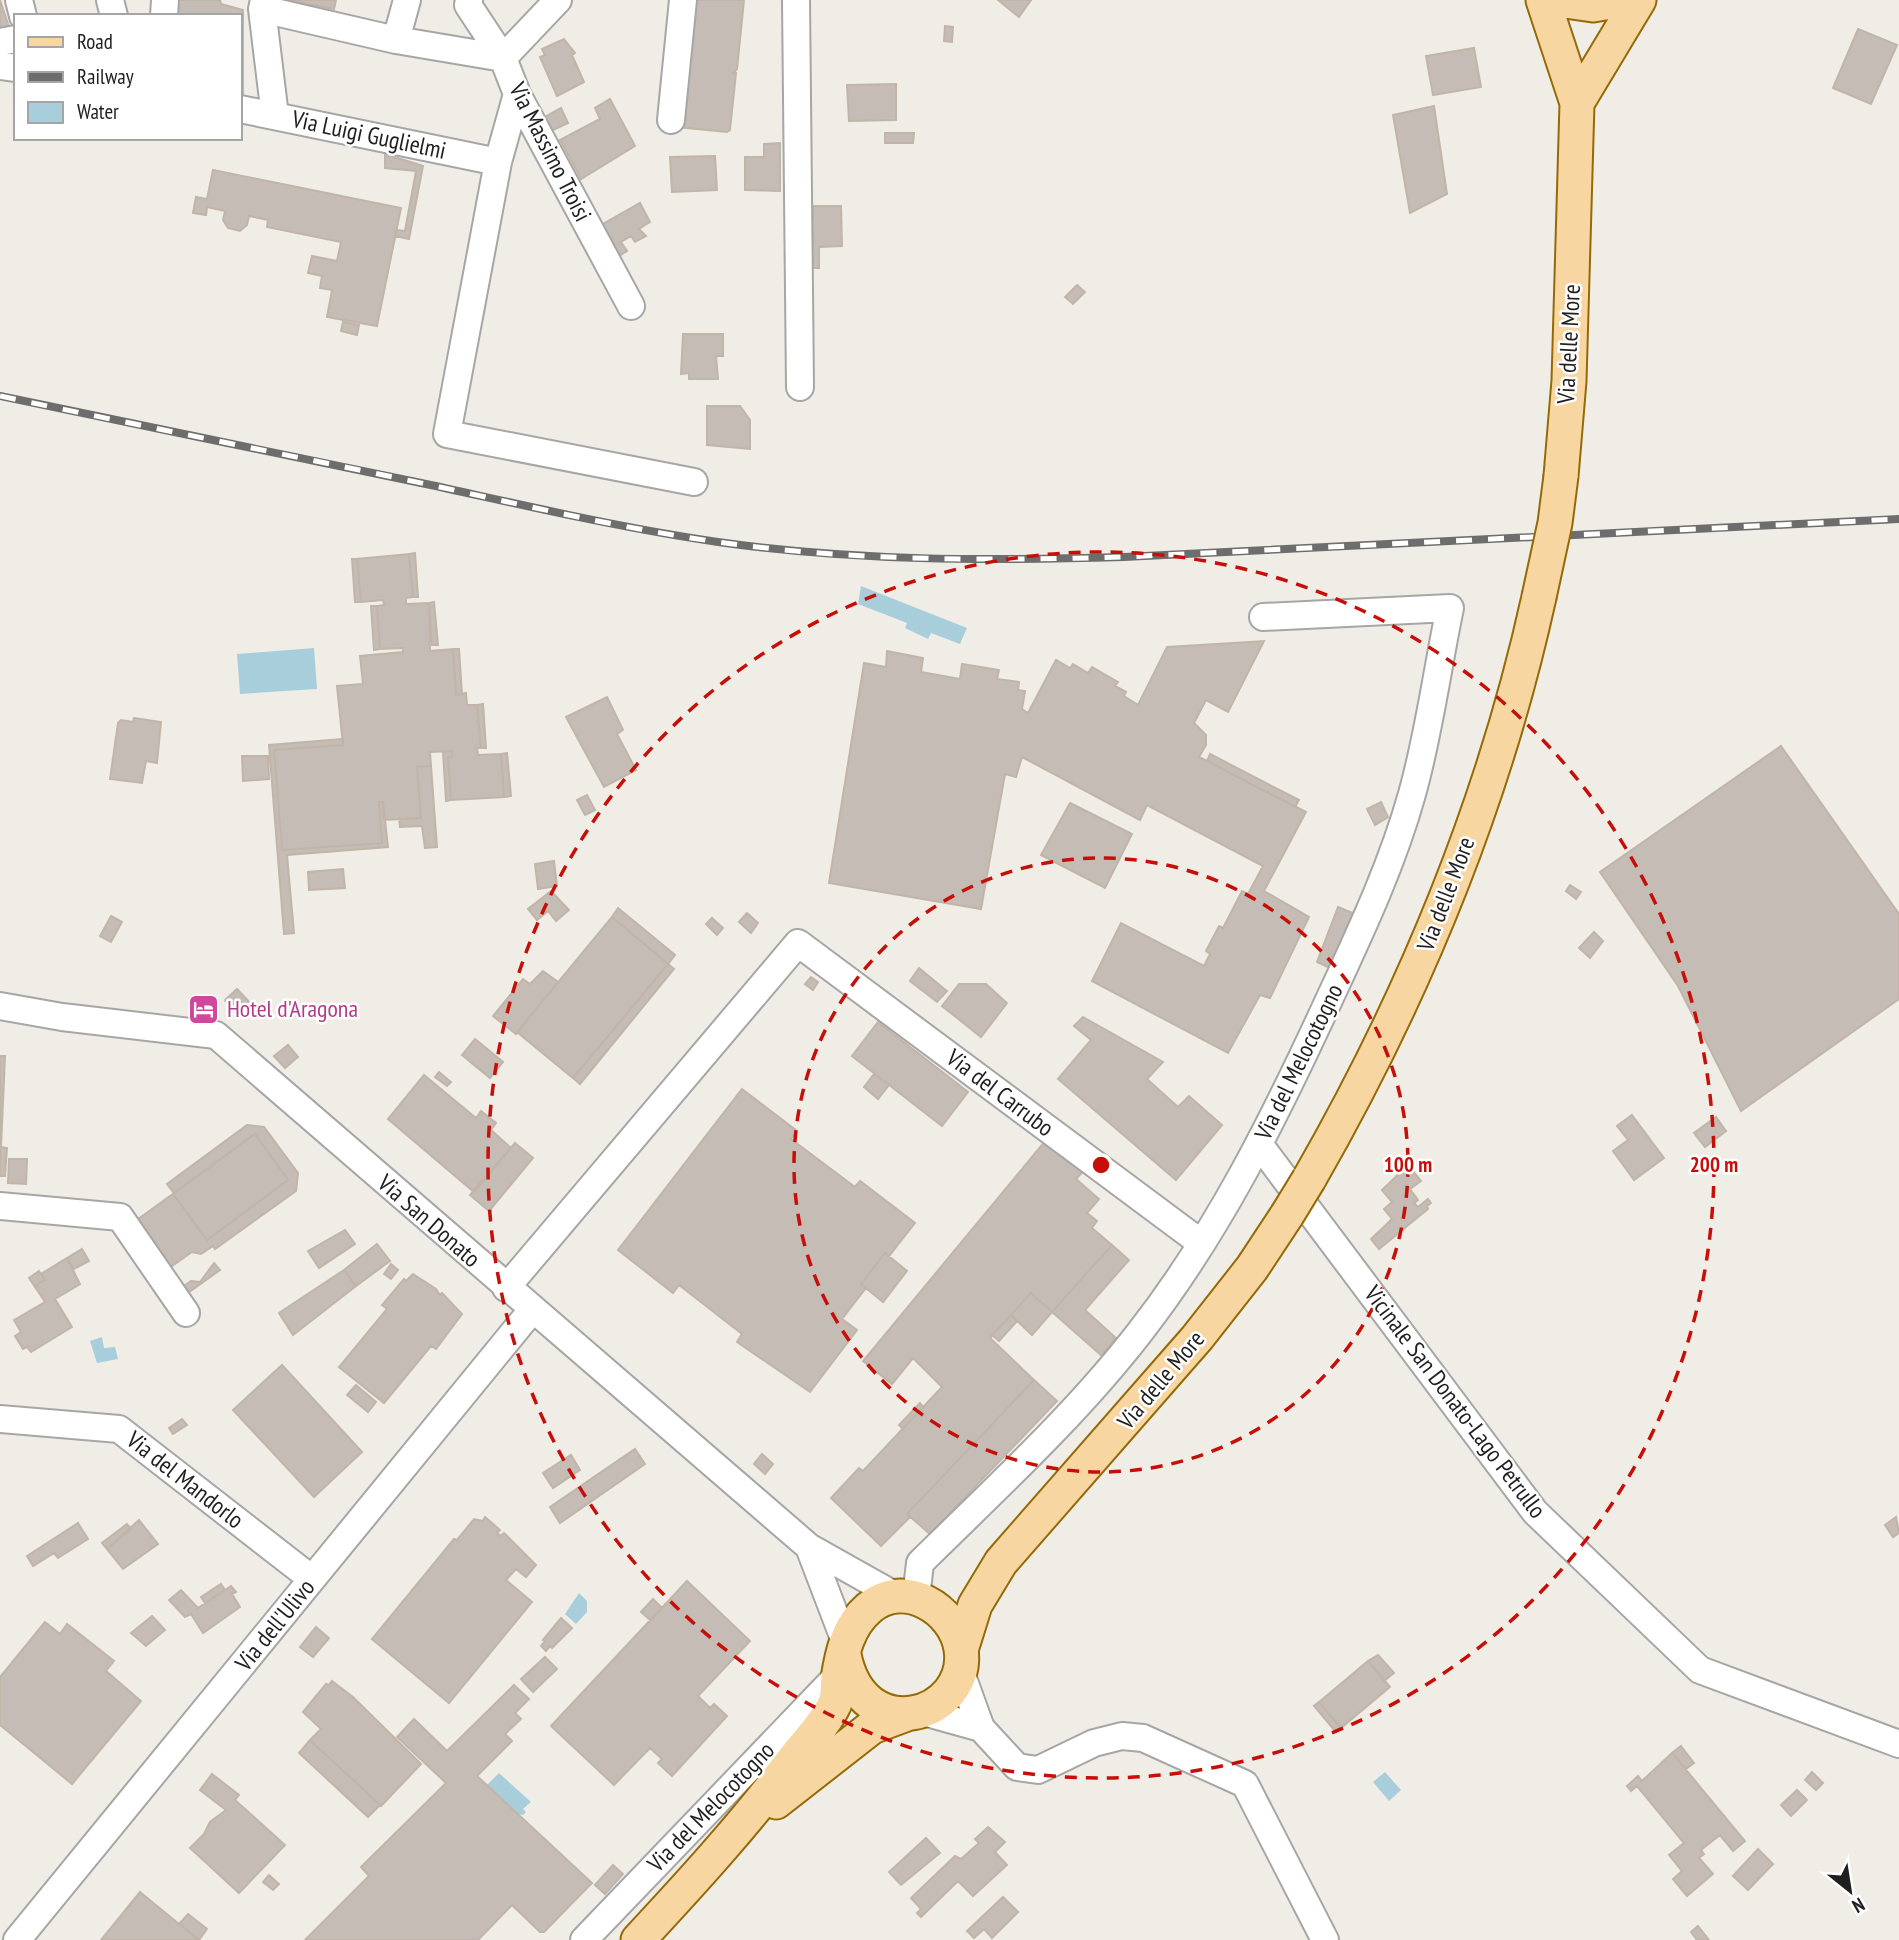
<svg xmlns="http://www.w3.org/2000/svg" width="1899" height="1940" font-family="'PT Sans Narrow',sans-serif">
	<rect width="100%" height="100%" fill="#f0ede6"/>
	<!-- water -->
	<path fill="#a8cedb" d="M861,586L967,628L960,644L931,633L928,639L905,628L907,623L858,604Z
		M314,648L317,689L240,694L237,654Z
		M102,1337L104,1348L115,1347L118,1359L97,1363L90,1341Z
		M579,1593L587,1601V1612L576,1624L565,1614Z
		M1385,1772L1401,1790L1389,1801L1373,1782Z
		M499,1773L531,1802L523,1809L526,1812L523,1815L518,1814L487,1785Z"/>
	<!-- building -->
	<path fill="#c4bcb5" stroke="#c1b4a9" stroke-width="2" d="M0,0L10,30L0,32Z
		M174,0H220L221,4L243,10V97L240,99V16H174Z
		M284,0H336L334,9Z
		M689,0H744L737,69L733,73H736L730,130L727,132L677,127Z
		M998,0H1031L1019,17Z
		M945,26L953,27L952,42L944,41Z
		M1858,29L1897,45L1871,104L1833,88Z
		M564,39L575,53L572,55L584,82L557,96L540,57L545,55L542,49Z
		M1474,48L1481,87L1433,95L1426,56Z
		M896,84V120L849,121L847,85Z
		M610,99L635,146L581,179L560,140L600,119L595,108Z
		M1434,106L1447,194L1410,213L1393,115Z
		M561,108L568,123L551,131L543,118Z
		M885,133H914L913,143H885Z
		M780,143V191L745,190V157H764V144Z
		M385,154L423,166L409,239L395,236L397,230L405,231L416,171L385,168Z
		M715,156L717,190L672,192L670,157Z
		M213,170L401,208L377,326L327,317L332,290L320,288L322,276L308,273L312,256L337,261L341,242L267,227L268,220L249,216L247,225L240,231L228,228L223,220L225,211L207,207L206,215L193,213L196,197L207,199Z
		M640,203L650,222L639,229L646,236L635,242L631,236L621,242L627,251L616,258L602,233L606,231L603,224Z
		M813,206H841L842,246L819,247V268H809L808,244H813Z
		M1077,285L1085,292L1073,304L1065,297Z
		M343,322L359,325L357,335L341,331Z
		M683,334H723V356H716L718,379H689V373L681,374Z
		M707,406H740L750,420V449L707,445Z
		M415,553L418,597H413L409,554Z
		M409,554L413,597L406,598V604L429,603L430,651L453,649L456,695L466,693L467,705H477L481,748H477L478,755L501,754L504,797L451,800L448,757H452V751L430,752L431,766L417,767L421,818L384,820L383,802H379L382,843L282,850L274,750L343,745L337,686L363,684L360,656L403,652V648L380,649L377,606L384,605L383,600L361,602L357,559Z
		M352,559H357L361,602H355Z
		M434,602L438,645H432L429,603Z
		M371,606H377L380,649L374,650Z
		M1264,641L1228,712L1206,700L1194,723L1206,735V745L1199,757L1306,812L1264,891L1309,917L1270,998L1260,995L1228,1053L1092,981L1121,923L1204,966L1210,954L1206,951L1219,926L1223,928L1242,891L1248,894L1263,866L1147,805L1140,820L1022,757L1016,777L1005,774L981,909L829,883L864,663L886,667L887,651L923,658L921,672L960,679L962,664L999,670L997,679L1019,682L1018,690L1025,691L1022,709L1028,713L1056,660L1070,668L1073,664L1088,673L1092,667L1118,682L1115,686L1126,692L1124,696L1138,705L1167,647Z
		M453,649H459L462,694L456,695Z
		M607,697L623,730L617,734L636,770L604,787L566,717Z
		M483,704L486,748H481L477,705Z
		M134,718L161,722L157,763L146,761L142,783L110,779L118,723L121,720L133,722Z
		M342,739L343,745L274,750L282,850L382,843L379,802H383L388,847L287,855L294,933L284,934L269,745Z
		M1781,746L1899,914V999L1741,1111L1678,986L1600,872Z
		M452,751V757H448L451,800L446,801L443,752Z
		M507,753L511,796L504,797L501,754Z
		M1210,754L1299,800L1295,807L1207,761Z
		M242,756H268L269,779L243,781Z
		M431,766L437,847L425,848L422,826L400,827L399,819L421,818L417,767Z
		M587,795L595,810L585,815L577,800Z
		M1381,802L1388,817L1375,825L1367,809Z
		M1070,803L1132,834L1105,888L1041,855Z
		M554,861L557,886L538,889L535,864Z
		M343,869L345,888L309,890L308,872Z
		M1570,885L1581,892L1576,899L1566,891Z
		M551,891L569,910L556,921L548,911L537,920L528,909Z
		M1338,907L1355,914L1332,969L1317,962Z
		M618,908L675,955L668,964L612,917Z
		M747,913L758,923L751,933L739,922Z
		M111,916L122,922L111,942L100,936Z
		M612,917L668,964L573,1078L517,1032Z
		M712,918L723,928L717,935L706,924Z
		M1594,932L1603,941L1590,958L1579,948Z
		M668,964L674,969L580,1084L573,1078Z
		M919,968L947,991L937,1002L910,981Z
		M543,971L558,982L516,1034L493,1016L523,979L530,984Z
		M811,977L818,982L813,990L805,984Z
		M959,984H986L1007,1003L981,1037L942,1006Z
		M237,989L253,1006L240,1017L225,1000Z
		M1083,1017L1163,1062L1147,1079L1178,1107L1189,1096L1222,1125L1176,1180L1058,1079L1091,1040L1074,1026Z
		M878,1022L968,1092L942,1126L852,1056Z
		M475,1039L503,1062L490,1078L462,1055Z
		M288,1045L298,1057L285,1068L274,1056Z
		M0,1056H5L1,1147L7,1148L5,1176H0Z
		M439,1072L451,1082L447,1086L435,1077Z
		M874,1074L889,1085L878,1099L864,1087Z
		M424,1075L476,1118L481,1111L496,1123L491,1130L511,1148L474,1192L388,1119Z
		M742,1089L797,1131L791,1139L855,1187L860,1181L915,1223L889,1256L885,1253L861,1284L866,1288L842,1319L857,1330L810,1392L737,1342L742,1334L679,1285L673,1293L618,1250Z
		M1632,1115L1664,1158L1634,1180L1613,1151L1628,1140L1617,1126Z
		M1716,1117L1726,1131L1705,1147L1694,1133Z
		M247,1125L264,1127L298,1173L296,1191L215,1249L213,1246L201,1254L192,1252L165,1271L134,1222L173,1194L207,1240L288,1180L255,1134L174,1193L167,1184Z
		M255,1134L288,1180L207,1240L173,1194Z
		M1051,1134L1088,1166L1076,1179L1099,1199L1087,1213L1097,1221L1092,1228L1112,1245L1052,1312L1031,1293L990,1338L1034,1380L907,1514L910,1517L881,1546L831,1498L859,1468L863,1471L942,1387L913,1358L892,1384L863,1361Z
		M515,1143L533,1158L489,1211L470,1195Z
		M9,1159H27L26,1184L8,1183Z
		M1408,1165L1421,1181L1410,1189L1418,1200L1414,1203L1418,1207L1428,1199L1431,1203L1427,1206L1428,1209L1379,1249L1371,1239L1392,1219L1384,1209L1392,1202L1382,1190Z
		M345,1230L355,1244L319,1268L308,1251Z
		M377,1244L390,1261L356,1286L344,1270Z
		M1112,1245L1129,1260L1085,1310L1116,1338L1102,1356L1052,1312Z
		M82,1249L89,1261L74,1269L67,1258Z
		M885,1253L907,1271L883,1302L861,1284Z
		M67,1258L80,1284L55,1299L72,1327L31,1352L27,1347L23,1349L15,1336L21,1332L14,1320L45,1302L37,1290V1285L45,1280L41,1274Z
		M214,1263L220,1270L185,1295L181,1288L191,1281L200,1282Z
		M391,1264L398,1270L391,1279L384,1274Z
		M344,1270L356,1286L293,1335L279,1313Z
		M39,1271L45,1280L37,1285V1290L29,1278Z
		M413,1274L436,1289L440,1295L442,1293L462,1314L436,1349L431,1346L384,1403L339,1367L387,1309L382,1305L404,1279L406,1281Z
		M1031,1293L1052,1312L1032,1335L1011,1315Z
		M1011,1315L1017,1321L999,1341L992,1335Z
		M282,1365L362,1452L314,1497L233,1410Z
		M1034,1380L1057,1401L930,1534L907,1514Z
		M356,1385L376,1402L368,1412L347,1395Z
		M920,1403L923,1407L903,1429L899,1425Z
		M182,1419L187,1425L173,1434L169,1428Z
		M635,1449L645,1464L560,1523L550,1507Z
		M762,1454L773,1464L765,1474L754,1464Z
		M571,1455L580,1470L553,1488L543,1473Z
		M485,1517L500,1530L497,1533L501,1536L504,1533L536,1565L526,1577L516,1569L506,1580L532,1602L449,1703L372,1639L454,1539L457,1540L474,1519L483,1521Z
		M1896,1517L1899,1533L1893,1537L1885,1525Z
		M139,1520L158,1544L123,1569L107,1549Z
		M78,1523L88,1539L58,1558L54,1553L33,1566L27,1556Z
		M127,1524L131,1529L107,1549L102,1543Z
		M687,1581L750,1641L698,1696L710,1708L714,1704L727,1716L672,1776L658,1763L662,1759L650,1748L614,1785L551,1726Z
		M221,1584L225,1590L205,1603L201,1597Z
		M231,1586L236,1592L232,1594L240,1607L203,1633L191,1614L185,1617L169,1600L181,1590L198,1608Z
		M653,1599L662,1608L650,1620L641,1612Z
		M152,1616L165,1630L146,1646L131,1633Z
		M561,1618L572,1628L552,1648L550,1646L546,1651L541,1646L545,1641L543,1640Z
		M45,1622L60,1634L67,1624L114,1661L106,1671L141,1701L72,1784L0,1725V1677Z
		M316,1627L329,1638L313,1657L300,1647Z
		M1378,1655L1394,1673L1384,1681L1368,1661Z
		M545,1657L557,1669L533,1692L521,1679Z
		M1368,1661L1390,1687L1341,1728L1319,1702Z
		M332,1681L353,1697L421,1764L381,1806L310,1740L321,1729L303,1712L326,1684L329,1685Z
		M514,1685L529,1699L515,1713L521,1719L505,1734L512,1741L477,1776L592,1883L544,1932H540L512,1905L478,1940H305L369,1876L361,1867L446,1783L397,1737L414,1719L447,1751Z
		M1319,1702L1341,1728L1336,1732L1314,1706Z
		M310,1740L380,1805L368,1817L299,1753Z
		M1681,1746L1694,1763L1686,1769L1672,1753Z
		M1672,1753L1745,1841L1733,1851L1720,1835L1701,1850L1704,1854L1699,1858L1713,1874L1687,1896L1673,1879L1682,1871L1669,1855L1684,1843L1637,1786L1631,1791L1627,1786L1638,1776L1642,1781Z
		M1812,1772L1823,1783L1816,1790L1805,1780Z
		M212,1774L239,1795L235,1800L285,1845L239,1893L190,1848L204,1834L210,1822L226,1810L200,1790Z
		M1797,1790L1807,1800L1791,1816L1781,1805Z
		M988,1827L1005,1842L995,1852L1007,1865L973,1896L958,1881L921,1917L917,1913L921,1909L911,1898L955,1856L961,1859L979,1843L975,1839Z
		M926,1838L940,1853L901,1885L889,1872Z
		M1758,1849L1773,1864L1748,1890L1733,1876Z
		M613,1865L623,1874L605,1894L595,1885Z
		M269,1875L279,1884L273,1890L263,1882Z
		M140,1892L179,1924L199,1940H101Z
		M1003,1897L1018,1912L992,1938L984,1929L974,1938L967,1931Z
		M188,1914L207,1929L199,1940L179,1924Z
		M1698,1926L1709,1940H1697L1691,1932Z"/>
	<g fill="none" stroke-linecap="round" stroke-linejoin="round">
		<defs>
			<path id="minor" d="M19,0L23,16
				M110,0L114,16
				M264,0L262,9L275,116
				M469,0L468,5L503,58L517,94L631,306
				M796,0L800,387
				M262,9L396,40L503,58
				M164,16L165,0
				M396,40L407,0
				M0,42L16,39
				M503,58L558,0
				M0,66L16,68
				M517,94L498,162L447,434L694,482
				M240,109L498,162
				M671,120L683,0
				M0,1006L62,1017L216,1035L809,1547L898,1597
				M1259,1144L1535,1512L1700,1670L1899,1744
				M0,1206L120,1217L186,1313
				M506,1288L798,943L1201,1243
				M0,1419L119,1429L312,1579
				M809,1547L846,1644
				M916,1598L920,1563C995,1489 1075,1416 1140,1332C1218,1232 1275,1117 1328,1002C1359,935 1392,866 1412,794C1429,734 1437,670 1450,608L1263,617
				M960,1670L981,1728L1017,1767L1038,1770L1094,1743L1122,1736L1143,1738L1245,1784L1325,1940
				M920,1711L981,1728
				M17,1940L532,1310
				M584,1940L839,1674"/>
			<path id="major" d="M1543,0L1577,103L1569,381L1561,476
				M1558,0L1593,5L1622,0
				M1577,103L1639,0
				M1309,1179C1413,998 1494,802 1539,597
				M961,1650L975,1605L1001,1562L1197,1338L1252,1268L1287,1215
				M776,1802L872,1727L907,1714
				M638,1940C691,1883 743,1826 790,1764C804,1745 824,1726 834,1705C838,1698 837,1687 838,1679C842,1652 848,1626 869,1608C904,1578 955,1609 961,1649C971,1716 863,1750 844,1655"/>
		</defs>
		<!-- minor casing -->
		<use href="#minor" stroke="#a6a6a6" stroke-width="30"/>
		<!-- major casing -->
		<use href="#major" stroke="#946a06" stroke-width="37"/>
		<!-- minor -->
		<use href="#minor" stroke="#fff" stroke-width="26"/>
		<!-- major -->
		<use href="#major" stroke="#f8d6a2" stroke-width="33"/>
		<defs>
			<path id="rail" d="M0,396C142,426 284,454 426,484C523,505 620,528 718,542C852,561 989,561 1124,557L1899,519"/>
		</defs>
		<!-- rail casing -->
		<use href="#rail" stroke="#6d6d6d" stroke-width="8"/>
		<!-- rail -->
		<use href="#rail" stroke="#fff" stroke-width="5" stroke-dasharray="16" stroke-linecap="butt"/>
		<defs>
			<path id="major-bridge" d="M1539,597L1555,523L1561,476
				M1287,1215L1309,1179"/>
		</defs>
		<!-- major-bridge casing -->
		<use href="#major-bridge" stroke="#946a06" stroke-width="37" stroke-linecap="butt"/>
		<!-- major-bridge -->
		<use href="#major-bridge" stroke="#f8d6a2" stroke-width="33"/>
	</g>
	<!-- distance rings -->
	<g fill="none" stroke="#c60f08" stroke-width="3.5" stroke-dasharray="12 9">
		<circle cx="1101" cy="1165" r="307"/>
		<circle cx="1101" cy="1165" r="613"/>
	</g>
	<!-- icons -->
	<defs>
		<symbol id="hotel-square" viewBox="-11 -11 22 22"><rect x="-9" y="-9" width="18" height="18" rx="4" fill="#d1479c" stroke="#fff"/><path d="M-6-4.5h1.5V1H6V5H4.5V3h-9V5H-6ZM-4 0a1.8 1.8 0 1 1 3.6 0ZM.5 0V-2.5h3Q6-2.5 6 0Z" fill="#fff"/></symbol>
	</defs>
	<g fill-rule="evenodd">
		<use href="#hotel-square" x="186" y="992" width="35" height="35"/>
	</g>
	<g text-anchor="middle" stroke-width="5" stroke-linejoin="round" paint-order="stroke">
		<!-- street labels -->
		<g font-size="24" fill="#1f1f1f" stroke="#fff">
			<text transform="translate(369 135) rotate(12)" y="8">Via Luigi Guglielmi</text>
			<text transform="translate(550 152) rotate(63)" y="8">Via Massimo Troisi</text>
			<text transform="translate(1569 344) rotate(-87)" y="8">Via delle More</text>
			<text transform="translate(1446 894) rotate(-69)" y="8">Via delle More</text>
			<text transform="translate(1299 1062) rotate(-64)" y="8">Via del Melocotogno</text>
			<text transform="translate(1000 1093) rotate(37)" y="8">Via del Carrubo</text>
			<text transform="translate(429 1221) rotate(41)" y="8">Via San Donato</text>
			<text transform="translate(1161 1380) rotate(-50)" y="8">Via delle More</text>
			<text transform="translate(1455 1402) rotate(53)" y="8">Vicinale San Donato-Lago Petrullo</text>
			<text transform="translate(185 1480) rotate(38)" y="8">Via del Mandorlo</text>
			<text transform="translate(275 1625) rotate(-51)" y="8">Via dell'Ulivo</text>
			<text transform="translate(711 1807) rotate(-46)" y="8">Via del Melocotogno</text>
		</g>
		<!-- hotel labels -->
		<g font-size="24" fill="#b23c85" stroke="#fff" text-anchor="start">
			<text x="227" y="1017">Hotel d'Aragona</text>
		</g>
	</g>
	<circle cx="1101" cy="1165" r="10" fill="#c60f08" stroke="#fff" stroke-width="3.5"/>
	<g font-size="21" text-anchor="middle" font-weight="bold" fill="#c60f08" stroke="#fff" stroke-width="5" stroke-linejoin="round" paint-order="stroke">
		<text x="1408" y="1172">100 m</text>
		<text x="1714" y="1172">200 m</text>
	</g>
	<!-- legend -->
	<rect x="14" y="14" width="228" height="126" fill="#ffffff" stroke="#a5a5a5" stroke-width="2"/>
	<rect x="28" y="37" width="35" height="10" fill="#f8d6a2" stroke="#a5a5a5" stroke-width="2"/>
	<text x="77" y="49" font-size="21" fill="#1f1f1f">Road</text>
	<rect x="28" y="72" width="35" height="10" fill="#6d6d6d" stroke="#a5a5a5" stroke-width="2"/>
	<text x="77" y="84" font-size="21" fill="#1f1f1f">Railway</text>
	<rect x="28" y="102" width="35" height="21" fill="#a8cedb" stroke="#a5a5a5" stroke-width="2"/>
	<text x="77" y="119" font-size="21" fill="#1f1f1f">Water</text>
	<!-- north arrow -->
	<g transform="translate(1850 1891) rotate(150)" stroke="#ffffff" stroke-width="5" paint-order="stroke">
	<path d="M0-5L12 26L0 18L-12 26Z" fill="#1f1f1f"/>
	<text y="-10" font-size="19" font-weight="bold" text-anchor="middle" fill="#1f1f1f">N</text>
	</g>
</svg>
